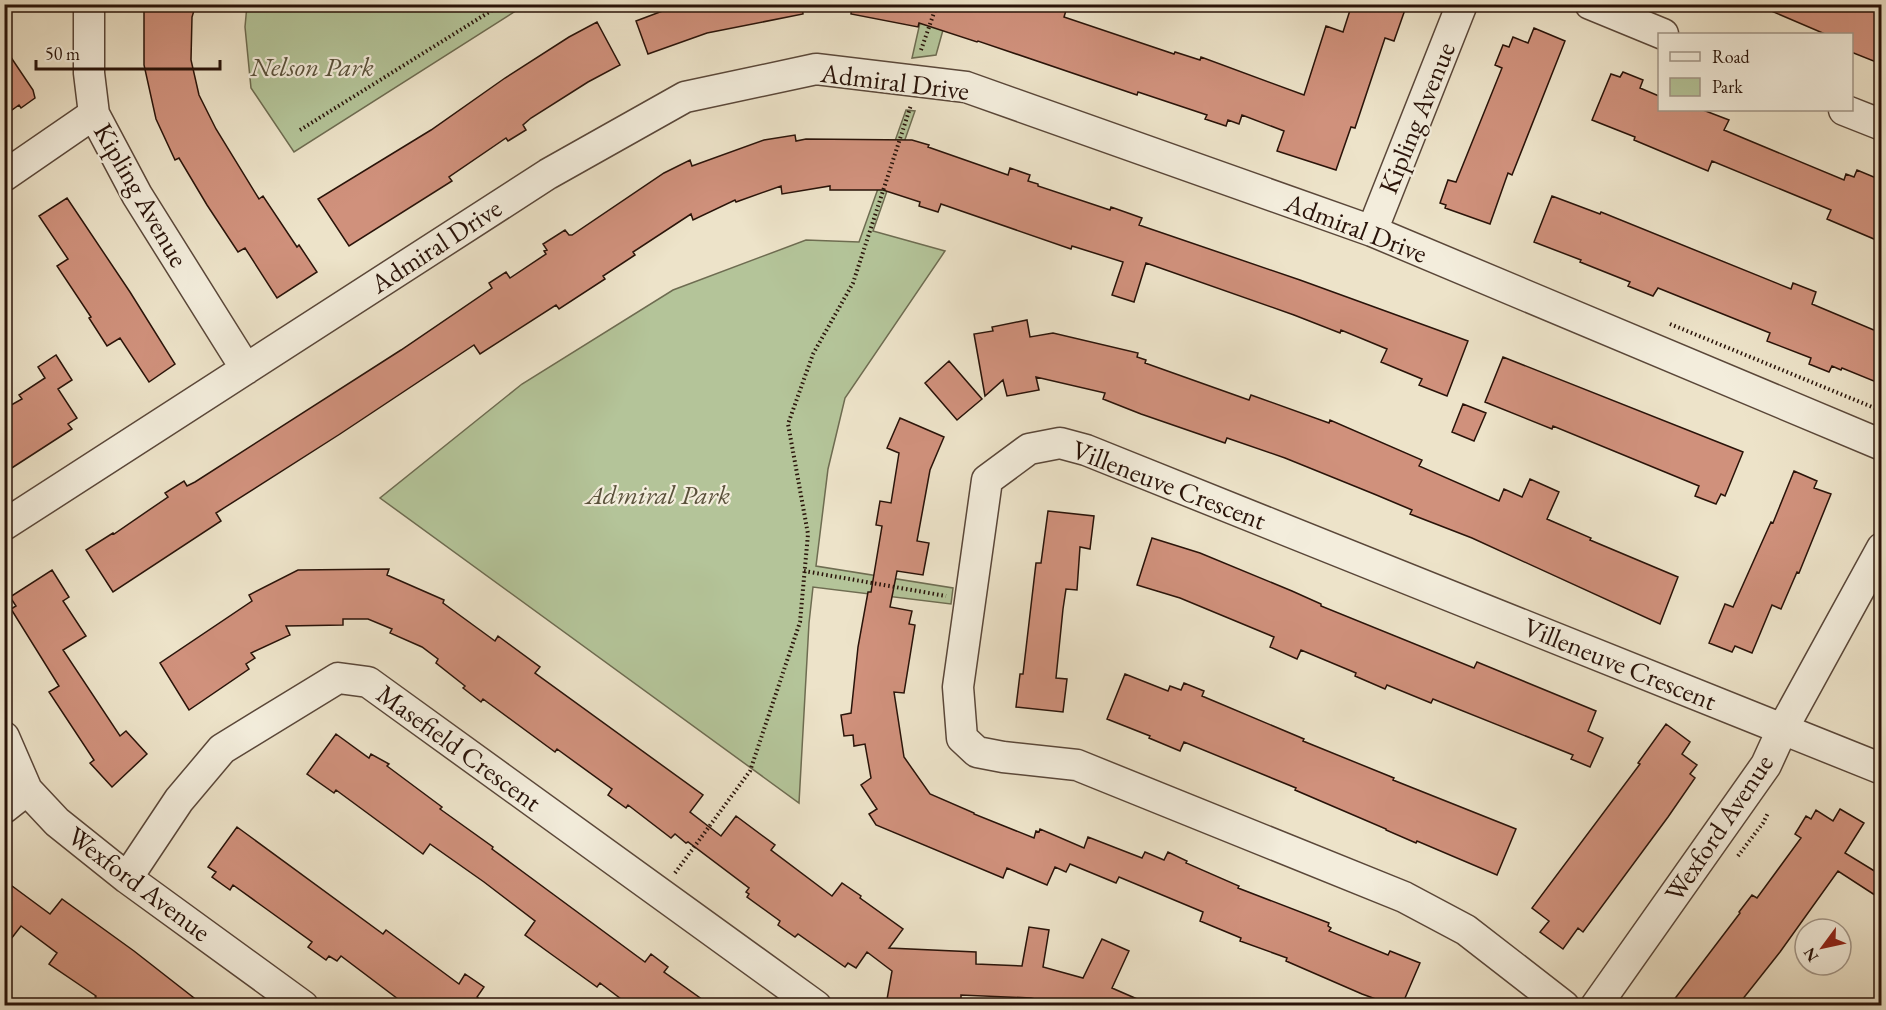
<svg xmlns="http://www.w3.org/2000/svg" width="1886" height="1010" font-family="'EB Garamond',serif">
	<rect width="100%" height="100%" fill="#ede3c9"/>
	<filter id="stains"><feTurbulence type="fractalNoise" baseFrequency=".00333" numOctaves="4"/><feColorMatrix values="0 0 0 0 .2 0 0 0 0 .09 0 0 0 0 .02 0 0 0 .5 -.17"/></filter>
	<radialGradient id="worn" r=".72"><stop offset=".6" stop-color="#630" stop-opacity="0"/><stop offset="1" stop-color="#630" stop-opacity=".3"/></radialGradient>
	<!-- green -->
	<path fill="#b4c499" stroke="#6e6c51" stroke-width="1.5" d="M247,5V4L525,5L294,152L251,88L245,27Z
		M924,5H950L936,55L912,58Z
		M906,110L915,111L873,231L945,251L845,398L828,469L816,566L953,588L951,604L813,587L809,623L799,803L380,498L522,384L673,290L806,240L859,242Z"/>
	<!-- building -->
	<path fill="#d0917c" stroke="#291309" stroke-width="1.5" d="M144,4H196L192,17L191,60L199,95L216,129L259,199L263,196L297,247L299,245L317,272L277,298L245,248L238,252L207,205L179,158L175,160L156,119L144,65Z
		M681,4H802L803,14L707,33L648,54L636,21Z
		M852,4H1023L1043,11L1045,4H1068L1064,17L1174,54L1175,52L1200,60L1201,57L1304,95L1326,26L1343,32L1352,4H1407L1394,41L1385,38L1355,128L1351,127L1336,170L1277,151L1284,131L1242,115L1239,124L1228,120L1226,126L1205,119L1207,115L1138,92L1137,95L978,41L977,42L919,23L918,27L851,14Z
		M1755,4H1881V64L1851,52V34H1825Z
		M597,22L620,65L588,82L531,118L523,125L526,130L508,141L506,138L449,177L452,181L349,246L318,199L431,130L505,78L569,37Z
		M1534,28L1565,41L1512,175L1508,173L1490,224L1445,208L1446,205L1440,203L1448,180L1456,182L1502,68L1495,65L1503,45L1509,47L1513,37L1528,43Z
		M4,47L33,90L35,98L21,108L19,105L12,110L4,99Z
		M1623,72L1643,80L1640,88L1659,96V110H1703L1729,120L1724,130L1844,180L1846,174L1854,177L1857,170L1881,180V242L1827,219L1831,210L1712,161L1708,171L1634,140L1635,137L1592,120L1611,74L1620,77Z
		M795,135L796,141L806,139L912,140L929,145L928,147L1008,175L1010,168L1030,175L1028,181L1038,184V186L1110,210L1111,207L1142,218L1139,225L1300,280L1468,341L1447,396L1419,385L1422,379L1381,362L1387,349L1341,330L1340,333L1294,315L1146,263L1134,302L1112,295L1123,262L1072,246L1071,249L941,204L938,212L919,206L920,202L883,190H830V186L782,194L781,186L736,202L735,200L693,220L691,214L633,252L635,255L603,276L605,279L559,309L556,305L480,354L474,345L340,434L216,513L221,521L113,592L86,550L113,533L114,534L168,497L165,493L184,481L187,486L195,482L401,350L492,288L489,283L506,272L510,278L546,254L544,251L547,250L543,244L565,230L569,235H572L664,173L690,160L692,166L764,140Z
		M1552,196L1600,214L1601,212L1791,289L1793,283L1816,292L1812,304L1881,333V384L1842,368L1841,370L1832,366L1829,372L1809,364L1811,358L1767,341L1770,333L1658,288L1653,296L1628,286L1630,282L1580,262L1581,260L1534,242Z
		M67,198L130,292L175,364L149,382L120,338L107,346L89,318L91,317L57,266L68,259L39,216Z
		M1027,320L1030,337L1053,333L1138,353L1137,357L1146,360L1145,363L1249,400L1251,395L1329,423L1330,420L1422,460L1419,466L1499,501L1504,489L1522,497L1530,479L1559,492L1547,519L1591,538L1590,540L1678,577L1660,624L1472,538L1410,514L1412,510L1374,494L1285,458L1227,438L1225,443L1141,414L1103,399L1105,393L1036,377L1039,390L1007,396L1003,380L985,396L974,334L993,331L992,327Z
		M56,355L72,380L58,389L77,418L68,424L72,429L4,473V409L22,399L19,395L45,378L38,367Z
		M1503,357L1743,452L1725,496L1721,494L1716,504L1695,496L1699,486L1553,426L1552,429L1485,402Z
		M949,361L982,399L957,420L925,383Z
		M1463,404L1486,413L1474,441L1452,432Z
		M900,418L944,437L930,470L917,541L929,543L923,575L897,571L890,607L912,611L909,624L915,625L904,693L894,692L904,757L930,794L974,813V814L1034,838L1036,831L1039,832L1040,829L1084,848L1088,837L1142,858L1145,852L1164,860L1168,852L1187,861L1186,863L1239,886L1238,888L1329,923L1328,926L1331,928L1329,931L1388,955L1390,951L1420,963L1402,1005H1392L1362,994L1286,961L1287,958L1240,941L1241,938L1200,921L1203,912L1119,877L1116,883L1070,864L1066,872L1055,867L1047,885L1007,868L1003,878L876,825L869,814L877,809L861,785L871,778L865,744L854,746L853,735L844,736L841,715L851,713L858,647L868,592H871L882,526L876,525L880,501L891,503L899,453L887,448Z
		M1794,471L1817,481L1814,488L1831,494L1799,573L1797,572L1781,609L1772,605L1752,653L1735,646L1732,652L1709,643L1725,604L1733,607L1771,522L1773,523Z
		M1048,511L1094,516L1090,549L1080,547L1077,590L1066,589L1063,609L1056,678L1067,679L1063,712L1016,707L1020,674H1023L1036,563H1041Z
		M1152,538L1200,553L1292,591L1321,604V606L1474,668L1477,662L1596,711L1588,731L1603,738L1590,767L1571,759L1573,755L1433,699L1431,703L1387,685L1385,689L1355,676L1356,673L1301,650L1297,659L1270,647L1274,637L1180,598L1137,585Z
		M389,569L387,575L444,600L443,603L495,641L498,636L540,667L535,673L703,795L690,812L721,836L736,816L775,845L771,850L832,896L842,883L861,896L860,898L903,929L889,948L976,952V964L1022,966L1029,927L1049,930L1043,967L1083,978L1102,939L1129,951L1112,988L1151,1005H1061L1031,998L961,995V1000H950V1005H886L892,971L867,952L856,968L848,963L845,967L798,934L795,937L778,925L780,921L747,897L749,894L746,892L749,888L688,842L686,843L675,834L671,838L628,805L626,808L608,795L612,789L557,749L555,752L483,699L481,702L463,688L465,686L436,663L438,659L422,647L390,633L392,629L368,619H343V625L286,626L290,635L251,653L255,658L246,664L249,669L189,710L160,663L252,601L249,595L298,570Z
		M52,570L69,597L63,601L86,636L63,650L120,736L126,731L147,754L112,787L90,763L94,760L49,692L59,686L11,609L16,606L10,597Z
		M1125,674L1168,691L1170,686L1181,690L1184,683L1204,691L1202,696L1304,739L1303,741L1394,778L1393,780L1516,829L1497,875L1417,841L1416,843L1386,830V829L1295,790L1296,788L1184,742L1180,751L1149,738L1150,736L1107,719Z
		M1666,724L1690,742L1682,754L1697,765L1690,774L1695,778L1668,817L1583,932L1578,928L1563,949L1540,932L1549,921L1532,908L1640,764L1638,763Z
		M336,734L369,758L371,754L389,764L387,766L442,807L440,809L493,847L492,849L645,962L651,954L668,967L664,972L710,1005H629L600,983L597,987L551,954L525,935L535,921L484,882L430,844L423,854L336,790L334,793L307,774Z
		M1840,809L1864,823L1845,853L1881,875V899L1838,871L1780,952L1738,1005H1670L1740,913L1739,912L1752,895L1757,898L1801,838L1795,834L1806,816L1811,819L1816,810L1833,821Z
		M237,827L383,934L386,930L459,984L465,974L484,987L477,997L488,1005H406L341,956L337,961L329,956L326,960L308,947L312,942L265,908L233,885L230,890L212,877L216,872L208,867Z
		M4,880L50,914L62,899L134,951L203,1005H106L95,997L96,996L49,964L57,953L21,926L4,948Z"/>
	<g fill="none" stroke-linecap="round" stroke-linejoin="round">
		<defs>
			<path id="minor" d="M89,4V73L94,114L137,195L246,369
				M1590,4L1663,34
				M1844,110L1882,125
				M4,176L94,114
				M1372,231L1462,4
				M4,525L548,174L685,97L816,69L966,87L1372,231L1882,445
				M4,737L27,790L57,822L127,878L303,1006
				M4,808L27,790
				M127,878L179,800L222,749L338,678L368,682L816,1006
				M1564,1006L1466,930L1404,897L1077,765L1003,757L977,752L962,738L958,687L987,480L1029,449L1060,443L1086,450L1882,769
				M1596,1006L1766,765L1782,730L1882,548"/>
		</defs>
		<!-- minor casing -->
		<use href="#minor" stroke="#5a4739" stroke-width="33"/>
		<!-- path -->
		<path stroke="#291309" stroke-width="4" stroke-dasharray="1.5 3" stroke-linecap="butt" d="M921,50L937,4
			M300,130L502,4
			M1670,324L1882,411
			M804,571L946,596
			M1738,856L1763,823L1768,813
			M675,873L750,771L800,622L808,534L788,424L813,354L853,283L911,105"/>
		<!-- minor -->
		<use href="#minor" stroke="#f3eddc" stroke-width="30"/>
	</g>
	<g text-anchor="middle" stroke-width="4.5" stroke-linejoin="round" paint-order="stroke">
		<!-- park labels -->
		<g font-size="27" font-style="italic" fill="#5a513b" stroke="#f3eddc">
			<text x="312" y="76">Nelson Park</text>
			<text x="658" y="504">Admiral Park</text>
		</g>
		<!-- street labels -->
		<g font-size="27" fill="#291309" stroke="#f3eddc">
			<text transform="translate(895 82) rotate(7)" y="9">Admiral Drive</text>
			<text transform="translate(1417 118) rotate(-68)" y="9">Kipling Avenue</text>
			<text transform="translate(141 195) rotate(60)" y="9">Kipling Avenue</text>
			<text transform="translate(1356 228) rotate(21)" y="9">Admiral Drive</text>
			<text transform="translate(436 246) rotate(-33)" y="9">Admiral Drive</text>
			<text transform="translate(1169 485) rotate(21)" y="9">Villeneuve Crescent</text>
			<text transform="translate(1620 664) rotate(22)" y="9">Villeneuve Crescent</text>
			<text transform="translate(459 748) rotate(36)" y="9">Masefield Crescent</text>
			<text transform="translate(1719 828) rotate(-56)" y="9">Wexford Avenue</text>
			<text transform="translate(139 884) rotate(37)" y="9">Wexford Avenue</text>
		</g>
	</g>
	<!-- margin -->
	<rect width="1886" height="1010" fill="none" stroke="#ede3c9" stroke-width="24"/>
	<rect x="6" y="6" width="1874" height="998" fill="none" stroke="#291309" stroke-width="3"/>
	<rect x="12" y="12" width="1862" height="986" fill="none" stroke="#291309" stroke-width="1.5"/>
	<!-- legend -->
	<rect x="1658" y="33" width="195" height="78" fill="#f3eddc" stroke="#a29688" stroke-width="1.5"/>
	<rect x="1670" y="52" width="30" height="9" fill="#f3eddc" stroke="#a29688" stroke-width="1.5"/>
	<text x="1712" y="63" font-size="18" fill="#291309">Road</text>
	<rect x="1670" y="78" width="30" height="18" fill="#b4c499" stroke="#a29688" stroke-width="1.5"/>
	<text x="1712" y="93" font-size="18" fill="#291309">Park</text>
	<!-- north arrow -->
	<g transform="translate(1823 947) rotate(237)"><circle r="28" fill="#f3eddc" stroke="#a29688" stroke-width="1.5"/>
	<path d="M0-4.5L10 22L0 15L-10 22Z" fill="#8f2418"/>
	<text y="-9" font-size="16" font-weight="bold" text-anchor="middle" fill="#291309">N</text>
	</g>
	<!-- scale -->
	<path d="M36 60v9h184v-9" fill="none" stroke="#291309" stroke-width="3"/>
	<text x="45" y="60" font-size="18" fill="#291309" stroke="#f3eddc" stroke-width="4.5" paint-order="stroke">50 m</text>
	<rect width="100%" height="100%" filter="url(#stains)"/>
	<rect width="100%" height="100%" fill="url(#worn)"/>
</svg>
